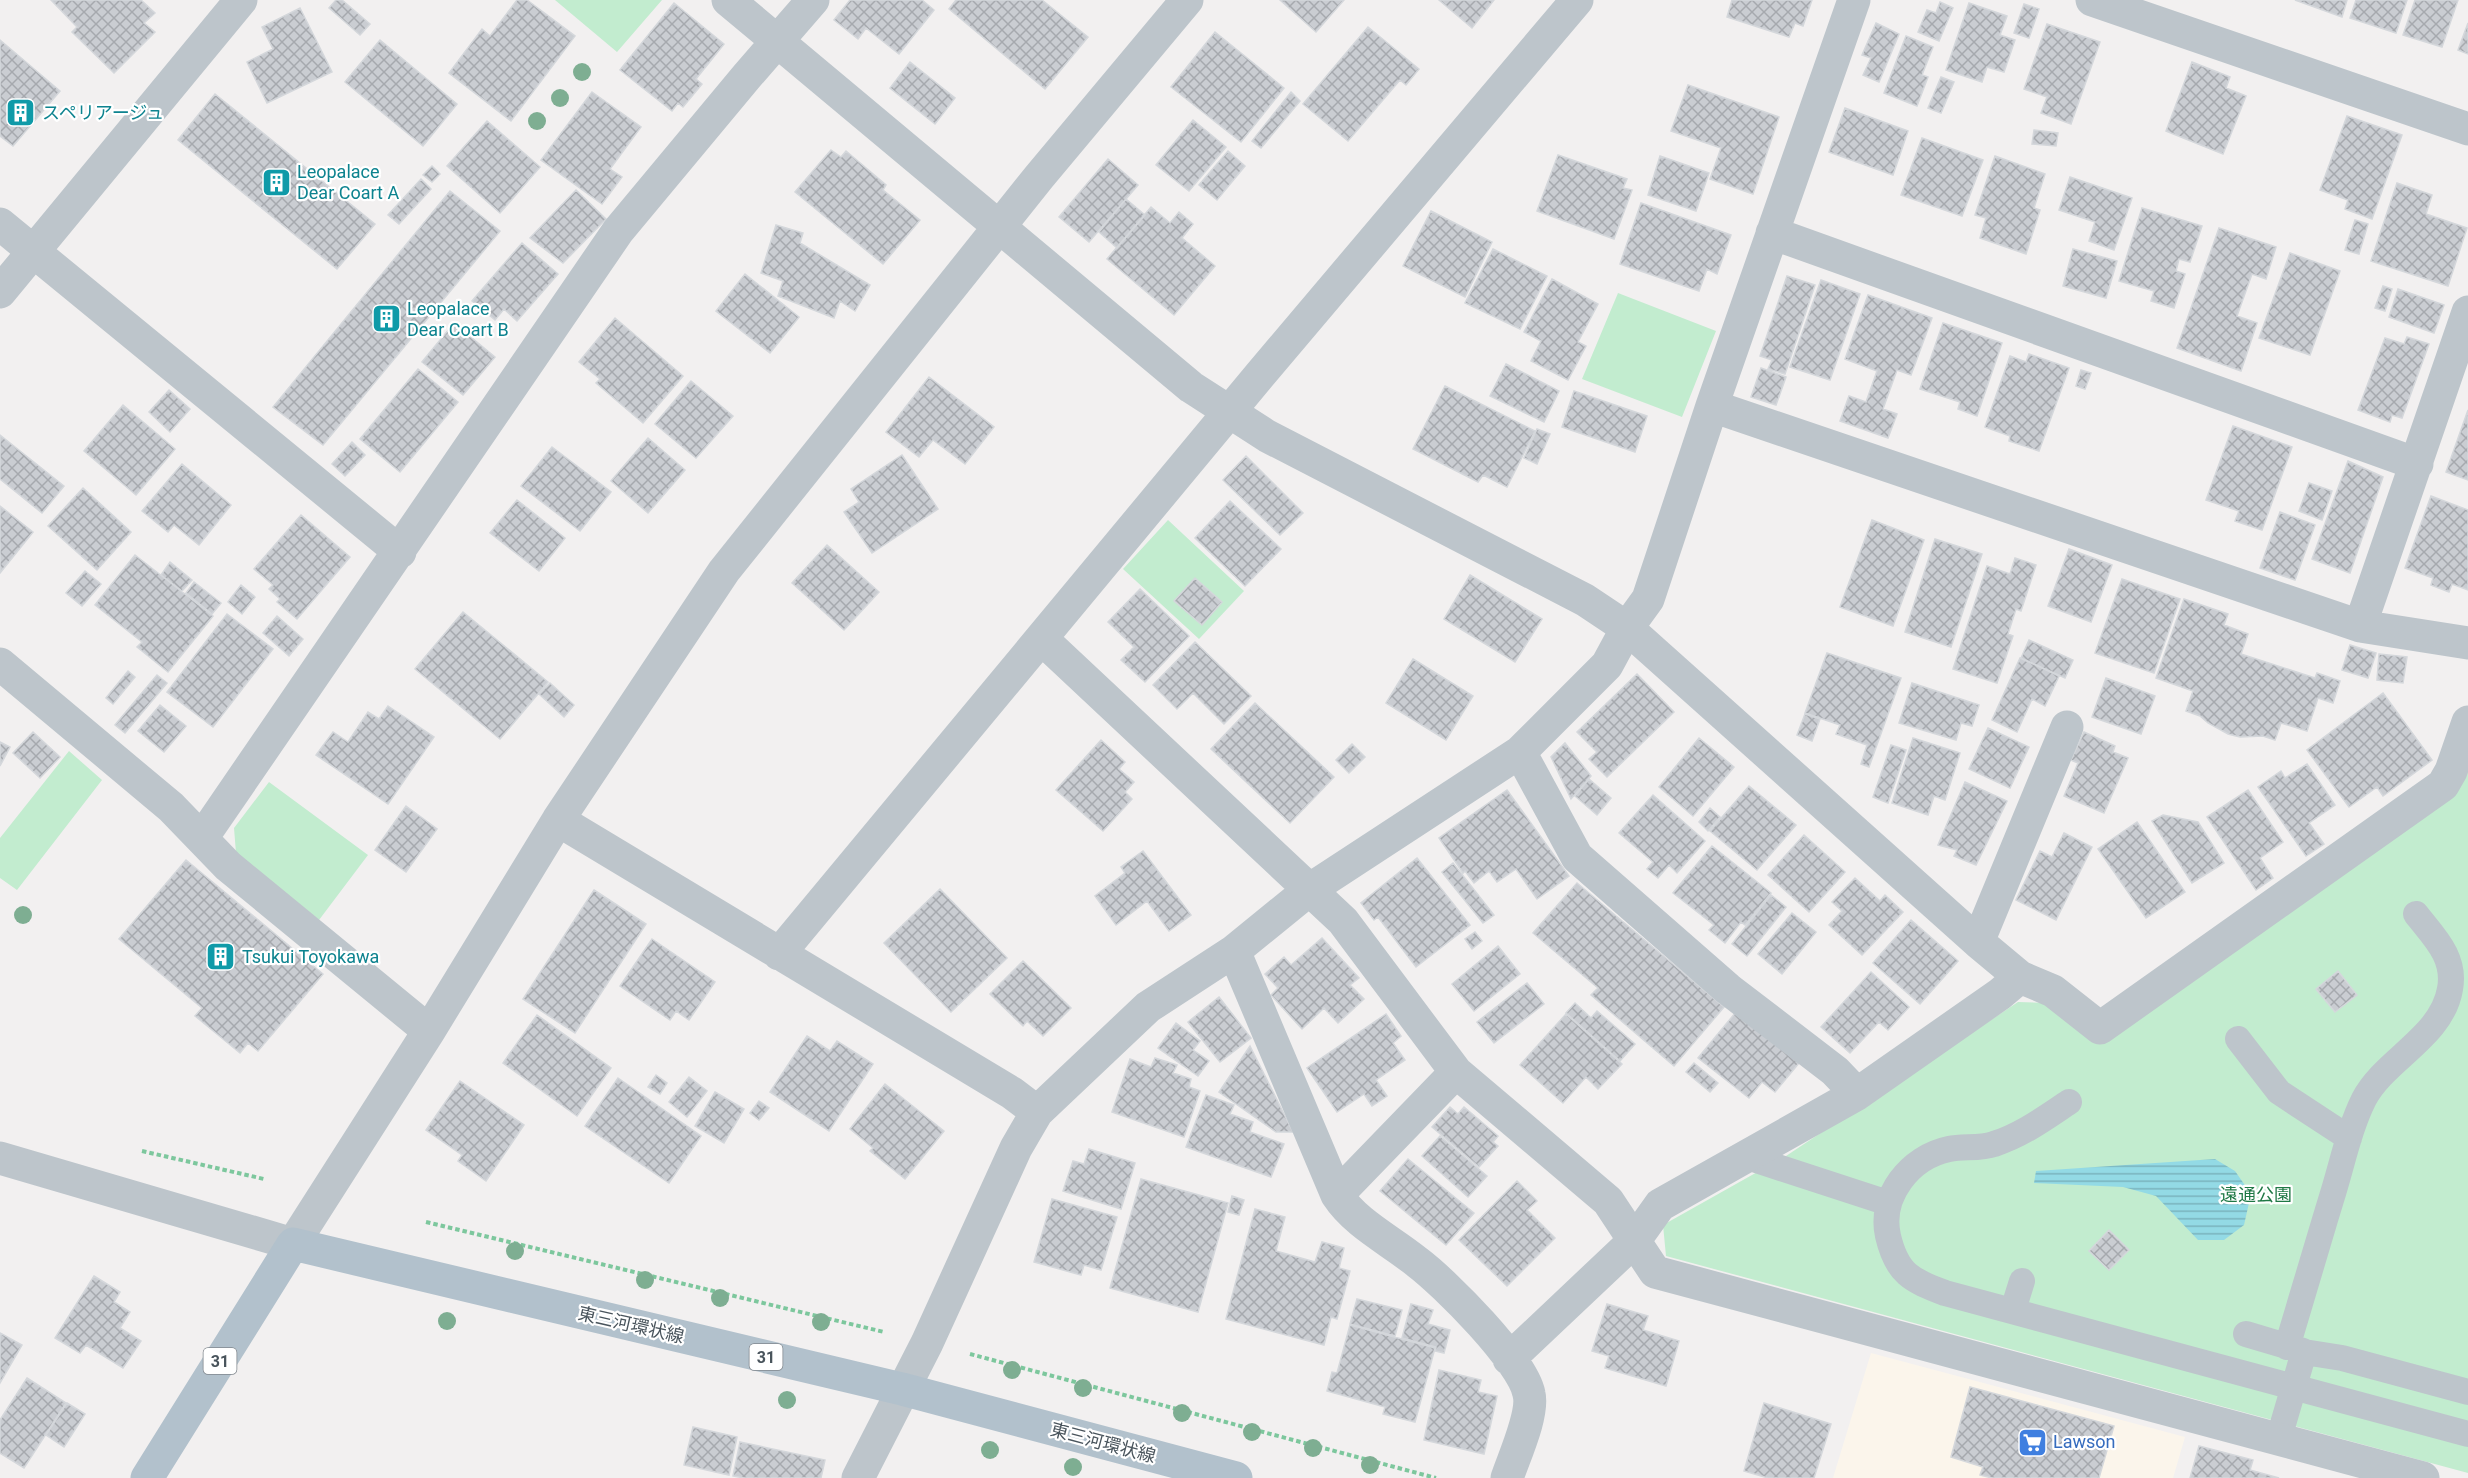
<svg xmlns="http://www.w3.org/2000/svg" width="2468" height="1478" font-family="Roboto,'Noto Sans JP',sans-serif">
	<defs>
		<pattern id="water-rules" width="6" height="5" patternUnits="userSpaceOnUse" patternTransform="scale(1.5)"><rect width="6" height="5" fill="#93dae5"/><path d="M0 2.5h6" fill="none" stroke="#7ab3bd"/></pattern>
		<pattern id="building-cross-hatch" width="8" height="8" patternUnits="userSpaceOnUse" patternTransform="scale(1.5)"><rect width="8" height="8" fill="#cacdd2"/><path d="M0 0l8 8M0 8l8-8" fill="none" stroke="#a6a9ae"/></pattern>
	</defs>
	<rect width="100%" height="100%" fill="#f2f0f0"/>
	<!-- commercial -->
	<path fill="#fbf5eb" d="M1871,1353L2185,1437L2173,1478H1833Z"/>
	<!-- green -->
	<path fill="#c2eccf" d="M555,0H662L617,52Z
		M1618,293L1716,331L1682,417L1582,379Z
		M1168,520L1244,591L1199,639L1123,569Z
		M69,751L102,780L17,890L0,878V838Z
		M2468,764V1473L1666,1256L1663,1225L1786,1156L2018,1002L2047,1003L2103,1044L2454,793Z
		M269,782L368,855L319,920L236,853L234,828Z"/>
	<!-- water -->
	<path fill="url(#water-rules)" d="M2215,1159L2235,1171L2251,1194L2244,1225L2224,1240H2198L2156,1196L2123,1187L2034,1183L2036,1171Z"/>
	<!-- building -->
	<path fill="url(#building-cross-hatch)" stroke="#d4d7db" stroke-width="1.5" d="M51,0H141L155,13L144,23L155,32L114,73L72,32L77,27Z
		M336,0H342L370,24L360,35L329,8Z
		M517,0H527L575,36L511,121L449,73L482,29L490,36Z
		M850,0H922L934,10L899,54L866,28L858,39L834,20Z
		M956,0H1042L1088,37L1045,89L949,9Z
		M1280,0H1344L1316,32Z
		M1439,0H1494L1472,28Z
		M1732,0H1812L1803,26L1795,23L1789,37L1727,17Z
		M2295,0H2347L2342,17Z
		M2356,0H2407L2396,33L2350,18Z
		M2415,0H2458L2442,47L2403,35Z
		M1940,2L1953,8L1939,41L1918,32L1927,10L1936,13Z
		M674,3L724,44L696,79L702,84L683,107L678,103L672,111L620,70Z
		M1969,3L2007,16L2000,35L2015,40L2004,72L1987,67L1982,82L1946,70Z
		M2024,4L2039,9L2029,38L2014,33Z
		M300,8L332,72L267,103L247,62L273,49L262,27Z
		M1876,23L1899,34L1879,82L1863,75L1871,58L1862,55Z
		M2468,23V54L2458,50Z
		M2047,24L2100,42L2071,124L2041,113L2047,97L2024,89Z
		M1368,27L1419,69L1406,85L1400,80L1348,141L1303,104Z
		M1215,32L1284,88L1241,142L1171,87Z
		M1906,36L1933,47L1922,75L1928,77L1917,106L1884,93Z
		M0,40L60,91L13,146L0,136Z
		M380,40L457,104L423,146L345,82Z
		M910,62L955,98L935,124L890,88Z
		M2192,62L2230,77L2226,88L2246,96L2223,154L2166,131Z
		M1941,77L1954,82L1941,113L1928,108Z
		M1688,85L1779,117L1753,194L1710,179L1721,148L1671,131Z
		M592,92L641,127L610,169L622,177L602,204L541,160Z
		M1291,92L1300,101L1261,148L1252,141Z
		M215,94L375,224L337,269L178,140Z
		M1845,108L1908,131L1893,175L1829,152Z
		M2347,116L2402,135L2372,219L2345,209L2348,200L2320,190Z
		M1193,120L1226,147L1189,191L1156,165Z
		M487,121L540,167L500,213L447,166Z
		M2034,130L2058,133L2056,146L2032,144Z
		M1922,138L1983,160L1962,216L1901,195Z
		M831,150L841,157L846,151L886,185L883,190L920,220L883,264L795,192Z
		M1228,151L1245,166L1217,200L1199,185Z
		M1558,155L1627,179L1623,188L1632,190L1614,239L1537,211Z
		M1660,156L1709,173L1696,211L1648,195Z
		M1995,156L2045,174L2034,208L2040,210L2026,254L1980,238L1986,218L1975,215Z
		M1108,159L1138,185L1089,242L1059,217Z
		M432,166L440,174L432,182L423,175Z
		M2070,177L2132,198L2114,250L2089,241L2095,222L2059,210Z
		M421,179L431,189L399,224L388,215Z
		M2397,183L2432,195L2426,214L2467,228L2448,286L2371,261Z
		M576,190L606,219L563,263L530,238Z
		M450,191L500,231L323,445L273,407Z
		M1126,199L1145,215L1117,248L1099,232Z
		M1641,203L1731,235L1717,274L1707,269L1699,291L1620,264Z
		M1151,207L1170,223L1179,212L1193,224L1182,238L1215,266L1174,315L1107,259Z
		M2142,208L2202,226L2190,262L2179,259L2176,271L2185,274L2174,308L2151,301L2154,291L2119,281Z
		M1431,211L1492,242L1465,297L1403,266Z
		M2355,220L2368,224L2359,254L2345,250Z
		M776,225L803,233L800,243L870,285L855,311L840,301L834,318L778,296L783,281L761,273Z
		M2219,228L2276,247L2266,279L2252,274L2237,316L2257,323L2241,371L2177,348Z
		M522,243L558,274L517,321L504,309L495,320L472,301Z
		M1493,249L1547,276L1520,329L1465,303Z
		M2073,249L2117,261L2106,298L2063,286Z
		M2290,253L2340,271L2310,355L2259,338Z
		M745,274L799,317L770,353L716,311Z
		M1787,276L1815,285L1785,374L1768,369L1772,360L1760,356Z
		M1552,279L1598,304L1578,342L1586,346L1568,380L1531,361L1541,341L1524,332Z
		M1821,280L1860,294L1830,380L1790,367Z
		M2383,286L2392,289L2385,311L2375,308Z
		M2398,289L2444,305L2434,333L2389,317Z
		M1868,295L1932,318L1911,375L1897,370L1883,409L1897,414L1888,438L1840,421L1849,396L1866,402L1877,371L1845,359Z
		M615,318L683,376L643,423L596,383L600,379L579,362Z
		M454,323L495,357L463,395L422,362Z
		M1943,323L2002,343L1977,416L1958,409L1960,402L1920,389Z
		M2407,337L2429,344L2402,418L2392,415L2390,422L2358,410L2385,338L2404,344Z
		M2029,354L2069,368L2039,451L2009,441L2010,436L1985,427L2010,356L2026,362Z
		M1506,364L1559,391L1544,422L1490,396Z
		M1761,368L1786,377L1776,405L1751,397Z
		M418,369L458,402L400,472L360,439Z
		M2081,370L2091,373L2085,389L2076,386Z
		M929,377L994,427L965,464L933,440L919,457L886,432Z
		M691,381L733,416L696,458L655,424Z
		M1445,386L1535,431L1507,487L1483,475L1478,482L1413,449Z
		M169,390L190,409L170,432L149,412Z
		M1574,391L1647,416L1635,452L1562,427Z
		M123,405L175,449L136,495L84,451Z
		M2468,410V480L2446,472Z
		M2233,426L2292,447L2262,530L2235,521L2239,511L2206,500Z
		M1537,429L1550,434L1537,464L1524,458Z
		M0,435L64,486L42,513L0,479Z
		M648,438L685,470L648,513L611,481Z
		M352,442L365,455L345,476L332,464Z
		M552,447L611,492L580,531L521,486Z
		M902,455L938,509L872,553L844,512L859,502L851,489Z
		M1246,456L1303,513L1280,535L1223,480Z
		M2348,461L2383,477L2350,573L2312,559Z
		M182,464L231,505L199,545L174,525L168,532L142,511Z
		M2309,483L2332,491L2322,520L2299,511Z
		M83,488L131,532L97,570L48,526Z
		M2431,496L2468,510V590L2452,584L2449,592L2431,585L2433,578L2405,568Z
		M517,500L565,538L539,571L490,533Z
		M1230,501L1281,549L1245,586L1195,538Z
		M0,506L33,532L0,573Z
		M2280,512L2315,525L2295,580L2260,568Z
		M301,515L350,557L297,619L277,602L280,599L269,589L273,585L254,569Z
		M1872,520L1924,540L1893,626L1840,607Z
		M1935,539L1982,554L1951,647L1905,632Z
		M827,545L879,592L844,630L792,583Z
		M2069,549L2112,565L2091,622L2048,606Z
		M135,555L213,616L168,672L137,647L142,642L95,605Z
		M2015,558L2036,565L2021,611L2016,609L2008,634L2013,636L1997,683L1953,669L1987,566L2010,574Z
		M170,562L192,580L182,591L161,575Z
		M85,571L101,584L82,606L66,593Z
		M1470,575L1542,619L1515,662L1444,619Z
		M1195,578L1222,602L1202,625L1174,601Z
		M2122,579L2180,599L2154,673L2095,653Z
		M194,582L221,603L212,614L186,593Z
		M241,585L255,597L242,614L228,602Z
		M1140,589L1189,636L1145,682L1121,660L1134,647L1108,622Z
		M2184,599L2228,614L2224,625L2248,634L2241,654L2315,678L2317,673L2340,681L2333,703L2318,698L2307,731L2281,723L2275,740L2263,736L2240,737L2228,734L2208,723L2200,716L2186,711L2193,691L2156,678Z
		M463,612L548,682L500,739L415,669Z
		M227,614L273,649L213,727L167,692Z
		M277,616L303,639L289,656L263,633Z
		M2029,640L2073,660L2065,678L2021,658Z
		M1195,642L1251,696L1224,724L1193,693L1177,709L1153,685Z
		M2350,645L2376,653L2368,678L2342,670Z
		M1827,653L1901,678L1869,767L1861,764L1867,745L1836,734L1840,725L1805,713Z
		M2379,654L2407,657L2403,683L2377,680Z
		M2020,658L2059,676L2045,706L2032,699L2017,732L1992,720Z
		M1413,659L1473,696L1446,740L1386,703Z
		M128,671L135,677L113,704L106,698Z
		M1637,674L1674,712L1607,777L1589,759L1597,752L1577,732Z
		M157,675L167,683L125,733L115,725Z
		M2106,678L2155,696L2141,734L2092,717Z
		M550,683L574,705L564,717L539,694Z
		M1912,683L1979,705L1972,726L1961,723L1956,740L1899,723Z
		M2383,693L2432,760L2383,796L2377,787L2349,807L2307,750Z
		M1255,703L1334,777L1290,823L1211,749Z
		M160,705L186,726L164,752L138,731Z
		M388,706L434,737L388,804L316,755L333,732L348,742L368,712L379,719Z
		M1805,714L1820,719L1812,741L1797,735Z
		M1988,728L2029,747L2010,788L1969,769Z
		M33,732L60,757L40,778L13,753Z
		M2084,732L2115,746L2113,752L2128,758L2104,813L2064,796L2078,763L2071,760Z
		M1699,738L1734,767L1693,816L1659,787Z
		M1913,738L1960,753L1945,800L1934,796L1928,815L1892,803Z
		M1101,740L1125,762L1119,769L1134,782L1125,792L1132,799L1103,831L1056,790Z
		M0,742L10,747L0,766Z
		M1565,743L1591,776L1571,799L1551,757Z
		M1352,744L1365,757L1349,773L1336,760Z
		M1891,745L1906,750L1888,803L1873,797Z
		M2307,764L2335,805L2309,823L2324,844L2306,856L2258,787L2281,771L2285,778Z
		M1589,779L1611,798L1597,815L1575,796Z
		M1965,782L2007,801L1976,865L1954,856L1957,850L1938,845Z
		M1749,786L1796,825L1757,870L1710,831Z
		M1507,790L1569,876L1537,899L1516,869L1497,882L1489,871L1474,883L1465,871L1463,873L1439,838Z
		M2248,790L2283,842L2260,858L2273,878L2256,890L2207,817Z
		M1653,795L1705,841L1677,873L1669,865L1658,878L1647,869L1653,862L1619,833Z
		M406,806L437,829L406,872L375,850Z
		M1710,808L1720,817L1708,831L1699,822Z
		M2163,815L2198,822L2224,863L2192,883L2152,821Z
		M2137,822L2185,892L2146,918L2098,849Z
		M2064,833L2092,847L2056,920L2016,900L2040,851L2052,857Z
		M1804,835L1845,872L1809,912L1768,875Z
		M1712,846L1771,893L1745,925L1741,922L1725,943L1709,930L1714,925L1673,893Z
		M1143,851L1191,915L1169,931L1147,901L1116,925L1095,896L1125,873L1121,867Z
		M1417,858L1470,925L1416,967L1378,917L1374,920L1361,903Z
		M186,860L323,974L258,1051L248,1043L240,1053L195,1016L202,1008L119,939Z
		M1453,863L1494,915L1483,923L1442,872Z
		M1855,878L1880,901L1885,895L1903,912L1862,955L1829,925L1842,911L1832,902Z
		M1577,883L1724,1007L1674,1066L1591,995L1598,988L1533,933Z
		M940,889L1007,958L951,1012L884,943Z
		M594,890L646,924L575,1033L523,999Z
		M1771,895L1786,907L1747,956L1732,944Z
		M1792,913L1816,932L1782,974L1758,954Z
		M1911,920L1958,961L1920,1004L1873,963Z
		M1475,932L1482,941L1472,949L1465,939Z
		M1322,938L1359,978L1350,985L1364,999L1338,1023L1324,1008L1302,1029L1271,995L1278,988L1265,974L1284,957L1291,965Z
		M652,939L715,982L689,1020L676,1011L670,1020L620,986Z
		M1498,946L1520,974L1474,1011L1452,984Z
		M1023,961L1071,1008L1043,1036L1027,1021L1023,1026L990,994Z
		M2338,971L2357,995L2335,1012L2316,989Z
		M1871,972L1909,1007L1888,1030L1879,1022L1850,1053L1821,1027Z
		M1527,983L1544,1004L1494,1043L1477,1022Z
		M1219,997L1251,1038L1220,1062L1188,1022Z
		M1575,1003L1591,1018L1597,1011L1635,1044L1620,1061L1566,1013Z
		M1736,1012L1799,1063L1775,1092L1762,1082L1749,1098L1698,1058Z
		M1386,1014L1401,1036L1393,1043L1405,1060L1376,1080L1387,1096L1372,1106L1364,1094L1337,1112L1307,1068Z
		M1566,1014L1622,1064L1598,1089L1586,1077L1563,1103L1520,1065Z
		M537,1015L611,1068L577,1116L503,1063Z
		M1176,1023L1200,1041L1193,1050L1209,1061L1198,1076L1158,1048Z
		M807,1036L830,1051L837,1041L873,1064L829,1131L770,1092Z
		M1250,1046L1293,1132H1276L1219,1092Z
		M1155,1058L1177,1065L1173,1073L1191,1079L1189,1087L1200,1091L1184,1137L1112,1112L1130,1059L1151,1067Z
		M1694,1063L1718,1083L1710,1092L1686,1072Z
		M656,1075L667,1083L660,1094L648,1087Z
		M689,1077L707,1091L687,1117L669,1102Z
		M618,1078L701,1136L669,1183L585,1126Z
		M460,1081L524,1125L486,1181L458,1161L462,1155L426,1130Z
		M885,1084L944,1131L905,1179L870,1151L873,1148L850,1129Z
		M715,1092L744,1109L724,1143L695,1126Z
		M1206,1095L1234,1105L1230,1114L1253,1122L1250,1132L1284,1144L1271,1177L1186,1147Z
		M759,1101L769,1108L759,1120L750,1113Z
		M1450,1107L1458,1114L1464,1107L1498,1136L1493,1142L1498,1146L1479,1167L1432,1127Z
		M1440,1136L1487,1176L1468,1197L1422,1156Z
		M1089,1149L1135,1163L1121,1209L1063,1191L1073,1161L1084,1164Z
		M1408,1159L1474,1213L1446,1245L1380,1191Z
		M1141,1179L1228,1203L1198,1312L1110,1288Z
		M1517,1181L1537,1201L1527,1210L1555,1238L1507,1286L1459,1240Z
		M1232,1196L1244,1200L1239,1215L1228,1212Z
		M1052,1199L1117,1217L1101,1270L1084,1265L1081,1275L1034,1262Z
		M1255,1209L1285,1217L1276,1251L1315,1262L1322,1242L1344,1248L1339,1268L1350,1271L1337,1319L1331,1317L1324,1345L1226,1319Z
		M2109,1230L2129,1250L2109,1270L2089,1251Z
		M94,1276L120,1292L114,1302L130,1312L120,1328L141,1341L123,1368L86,1345L80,1353L55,1338Z
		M1357,1299L1402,1310L1395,1336L1350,1324Z
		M1411,1304L1433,1310L1428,1324L1450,1330L1444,1353L1435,1351L1436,1347L1402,1338Z
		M1607,1304L1648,1316L1643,1330L1679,1341L1666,1386L1605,1368L1609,1356L1592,1351Z
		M1350,1325L1435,1348L1415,1422L1383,1414L1385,1407L1327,1391L1332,1372L1337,1373Z
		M0,1333L22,1345L0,1383Z
		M1439,1370L1481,1380L1478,1392L1497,1396L1484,1454L1424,1440Z
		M27,1378L66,1403L24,1468L0,1453V1420Z
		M1970,1387L2114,1426L2099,1478H1992L1980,1475L1983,1467L1951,1457Z
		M67,1403L85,1414L64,1447L46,1435Z
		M1764,1403L1831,1424L1814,1478H1768L1744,1471Z
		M693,1427L737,1437L729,1475L684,1465Z
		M740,1442L825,1460L821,1478H744L733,1476Z
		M2199,1446L2253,1460L2250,1470L2279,1478H2190Z"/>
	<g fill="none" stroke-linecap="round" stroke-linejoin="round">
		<!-- path -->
		<path stroke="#7dc79d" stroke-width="4" stroke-dasharray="4.5 3" stroke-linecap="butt" d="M142,1151L264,1179
			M426,1222L884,1332
			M970,1354L1436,1478"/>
		<!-- service -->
		<path stroke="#bdc5cb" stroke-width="26" d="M2238,1039L2279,1092L2349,1138
			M2069,1102C2045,1118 2022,1135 1994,1144C1980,1149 1963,1146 1949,1149C1910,1157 1879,1196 1888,1236C1897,1274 1911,1280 1945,1293L2468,1434
			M1747,1157L1888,1203
			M2013,1310L2022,1281
			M2246,1334L2303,1351
			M2287,1347C2303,1294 2318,1242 2334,1190C2343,1160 2350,1127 2364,1099C2385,1059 2442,1037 2450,989C2456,957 2434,937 2416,914
			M2278,1441L2304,1352L2342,1358L2468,1392"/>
		<!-- minor -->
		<path stroke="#bdc5cb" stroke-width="33" d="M728,0L1191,387L1267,436L1585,600L1627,628L1978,942L2020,977L2000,994L1857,1094L1660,1205L1635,1240L1509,1359
			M2092,0L2468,129
			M0,224L400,552
			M1772,233L2417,464
			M0,292L241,0
			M1712,406L2360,626L2468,312
			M2360,626L2468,643
			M1042,639L1343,921L1456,1072L1608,1201L1655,1272L2423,1478
			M0,664L171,807L228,866L429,1031
			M1520,752L1577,857L1728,989L1835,1071L1857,1094
			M558,820L1012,1093L1037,1112
			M202,838L618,231L747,76L813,0
			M1978,942L2067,727
			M1234,951L1337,1195C1356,1224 1390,1240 1417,1262C1445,1283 1523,1361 1529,1394C1534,1414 1514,1457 1507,1478
			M779,954L1259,376L1577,0
			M2020,977L2053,991L2100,1028L2443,785L2451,771L2468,722
			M0,1158L293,1244L429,1031L558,820L724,571L1039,177L1187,0
			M1337,1195L1456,1072
			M858,1478L927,1343L1016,1148L1037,1112L1148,1007L1234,951L1309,890L1520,752L1607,665L1627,628L1648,599L1712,406L1854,0"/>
		<!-- primary -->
		<path stroke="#b2c1cc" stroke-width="33" d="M147,1478L293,1244L902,1389L1236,1478"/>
	</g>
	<!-- trees -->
	<g fill="#7eae92">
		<circle cx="582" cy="72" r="9"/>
		<circle cx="560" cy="98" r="9"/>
		<circle cx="537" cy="121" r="9"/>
		<circle cx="23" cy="915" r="9"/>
		<circle cx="515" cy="1251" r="9"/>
		<circle cx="645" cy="1280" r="9"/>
		<circle cx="720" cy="1298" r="9"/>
		<circle cx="447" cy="1321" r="9"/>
		<circle cx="821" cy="1322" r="9"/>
		<circle cx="1012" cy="1370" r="9"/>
		<circle cx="1083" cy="1388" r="9"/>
		<circle cx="787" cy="1400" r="9"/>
		<circle cx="1182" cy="1413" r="9"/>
		<circle cx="1252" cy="1432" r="9"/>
		<circle cx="1313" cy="1448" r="9"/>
		<circle cx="990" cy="1450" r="9"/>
		<circle cx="1370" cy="1465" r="9"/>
		<circle cx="1073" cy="1467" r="9"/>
	</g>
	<!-- icons -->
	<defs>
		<symbol id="building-square" viewBox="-11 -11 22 22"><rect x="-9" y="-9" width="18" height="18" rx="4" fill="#0f9aa8" stroke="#fff"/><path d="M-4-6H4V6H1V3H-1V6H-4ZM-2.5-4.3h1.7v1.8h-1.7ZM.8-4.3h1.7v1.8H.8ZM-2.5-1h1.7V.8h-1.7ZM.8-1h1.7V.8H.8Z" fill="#fff"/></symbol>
		<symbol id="supermarket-square" viewBox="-11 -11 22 22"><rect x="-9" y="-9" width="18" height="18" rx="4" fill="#3f7fe0" stroke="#fff"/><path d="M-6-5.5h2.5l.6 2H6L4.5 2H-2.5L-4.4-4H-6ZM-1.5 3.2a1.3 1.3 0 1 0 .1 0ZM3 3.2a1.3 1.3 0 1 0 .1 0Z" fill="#fff"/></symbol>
	</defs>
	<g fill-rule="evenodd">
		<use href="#building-square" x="4" y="96" width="33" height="33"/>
		<use href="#building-square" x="260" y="166" width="33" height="33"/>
		<use href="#building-square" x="370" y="302" width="33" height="33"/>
		<use href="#building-square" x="204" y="940" width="33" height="33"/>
		<use href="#supermarket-square" x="2016" y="1426" width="33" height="33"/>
	</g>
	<g text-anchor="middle" stroke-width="4.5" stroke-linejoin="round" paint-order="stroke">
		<!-- shield labels -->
		<g fill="#fff" stroke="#80878d" stroke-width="1.5">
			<rect x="749.5" y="1344" width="33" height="26" rx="4.5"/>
			<rect x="203.5" y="1348" width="33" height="26" rx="4.5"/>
		</g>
		<g font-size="16" font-weight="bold" fill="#49545c">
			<text x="766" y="1363">31</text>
			<text x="220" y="1367">31</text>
		</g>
		<!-- culture labels -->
		<g font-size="18" fill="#0d838f" stroke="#fff" text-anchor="start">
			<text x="42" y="119">スペリアージュ</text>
			<text x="297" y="178">Leopalace<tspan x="297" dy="21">Dear Coart A</tspan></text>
			<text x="407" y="315">Leopalace<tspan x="407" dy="21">Dear Coart B</tspan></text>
			<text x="242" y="963">Tsukui Toyokawa</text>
		</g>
		<!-- park labels -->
		<g font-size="18" fill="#1f7845" stroke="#fff">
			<text x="2256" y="1201">遠通公園</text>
		</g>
		<!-- street labels -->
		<g font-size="18" fill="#49545c" stroke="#fff">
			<text transform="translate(631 1325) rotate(13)" y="6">東三河環状線</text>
			<text transform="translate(1103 1443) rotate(15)" y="6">東三河環状線</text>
		</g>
		<!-- shop labels -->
		<g font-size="18" fill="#366cbe" stroke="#fff" text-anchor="start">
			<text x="2053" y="1448">Lawson</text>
		</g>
	</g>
</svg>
